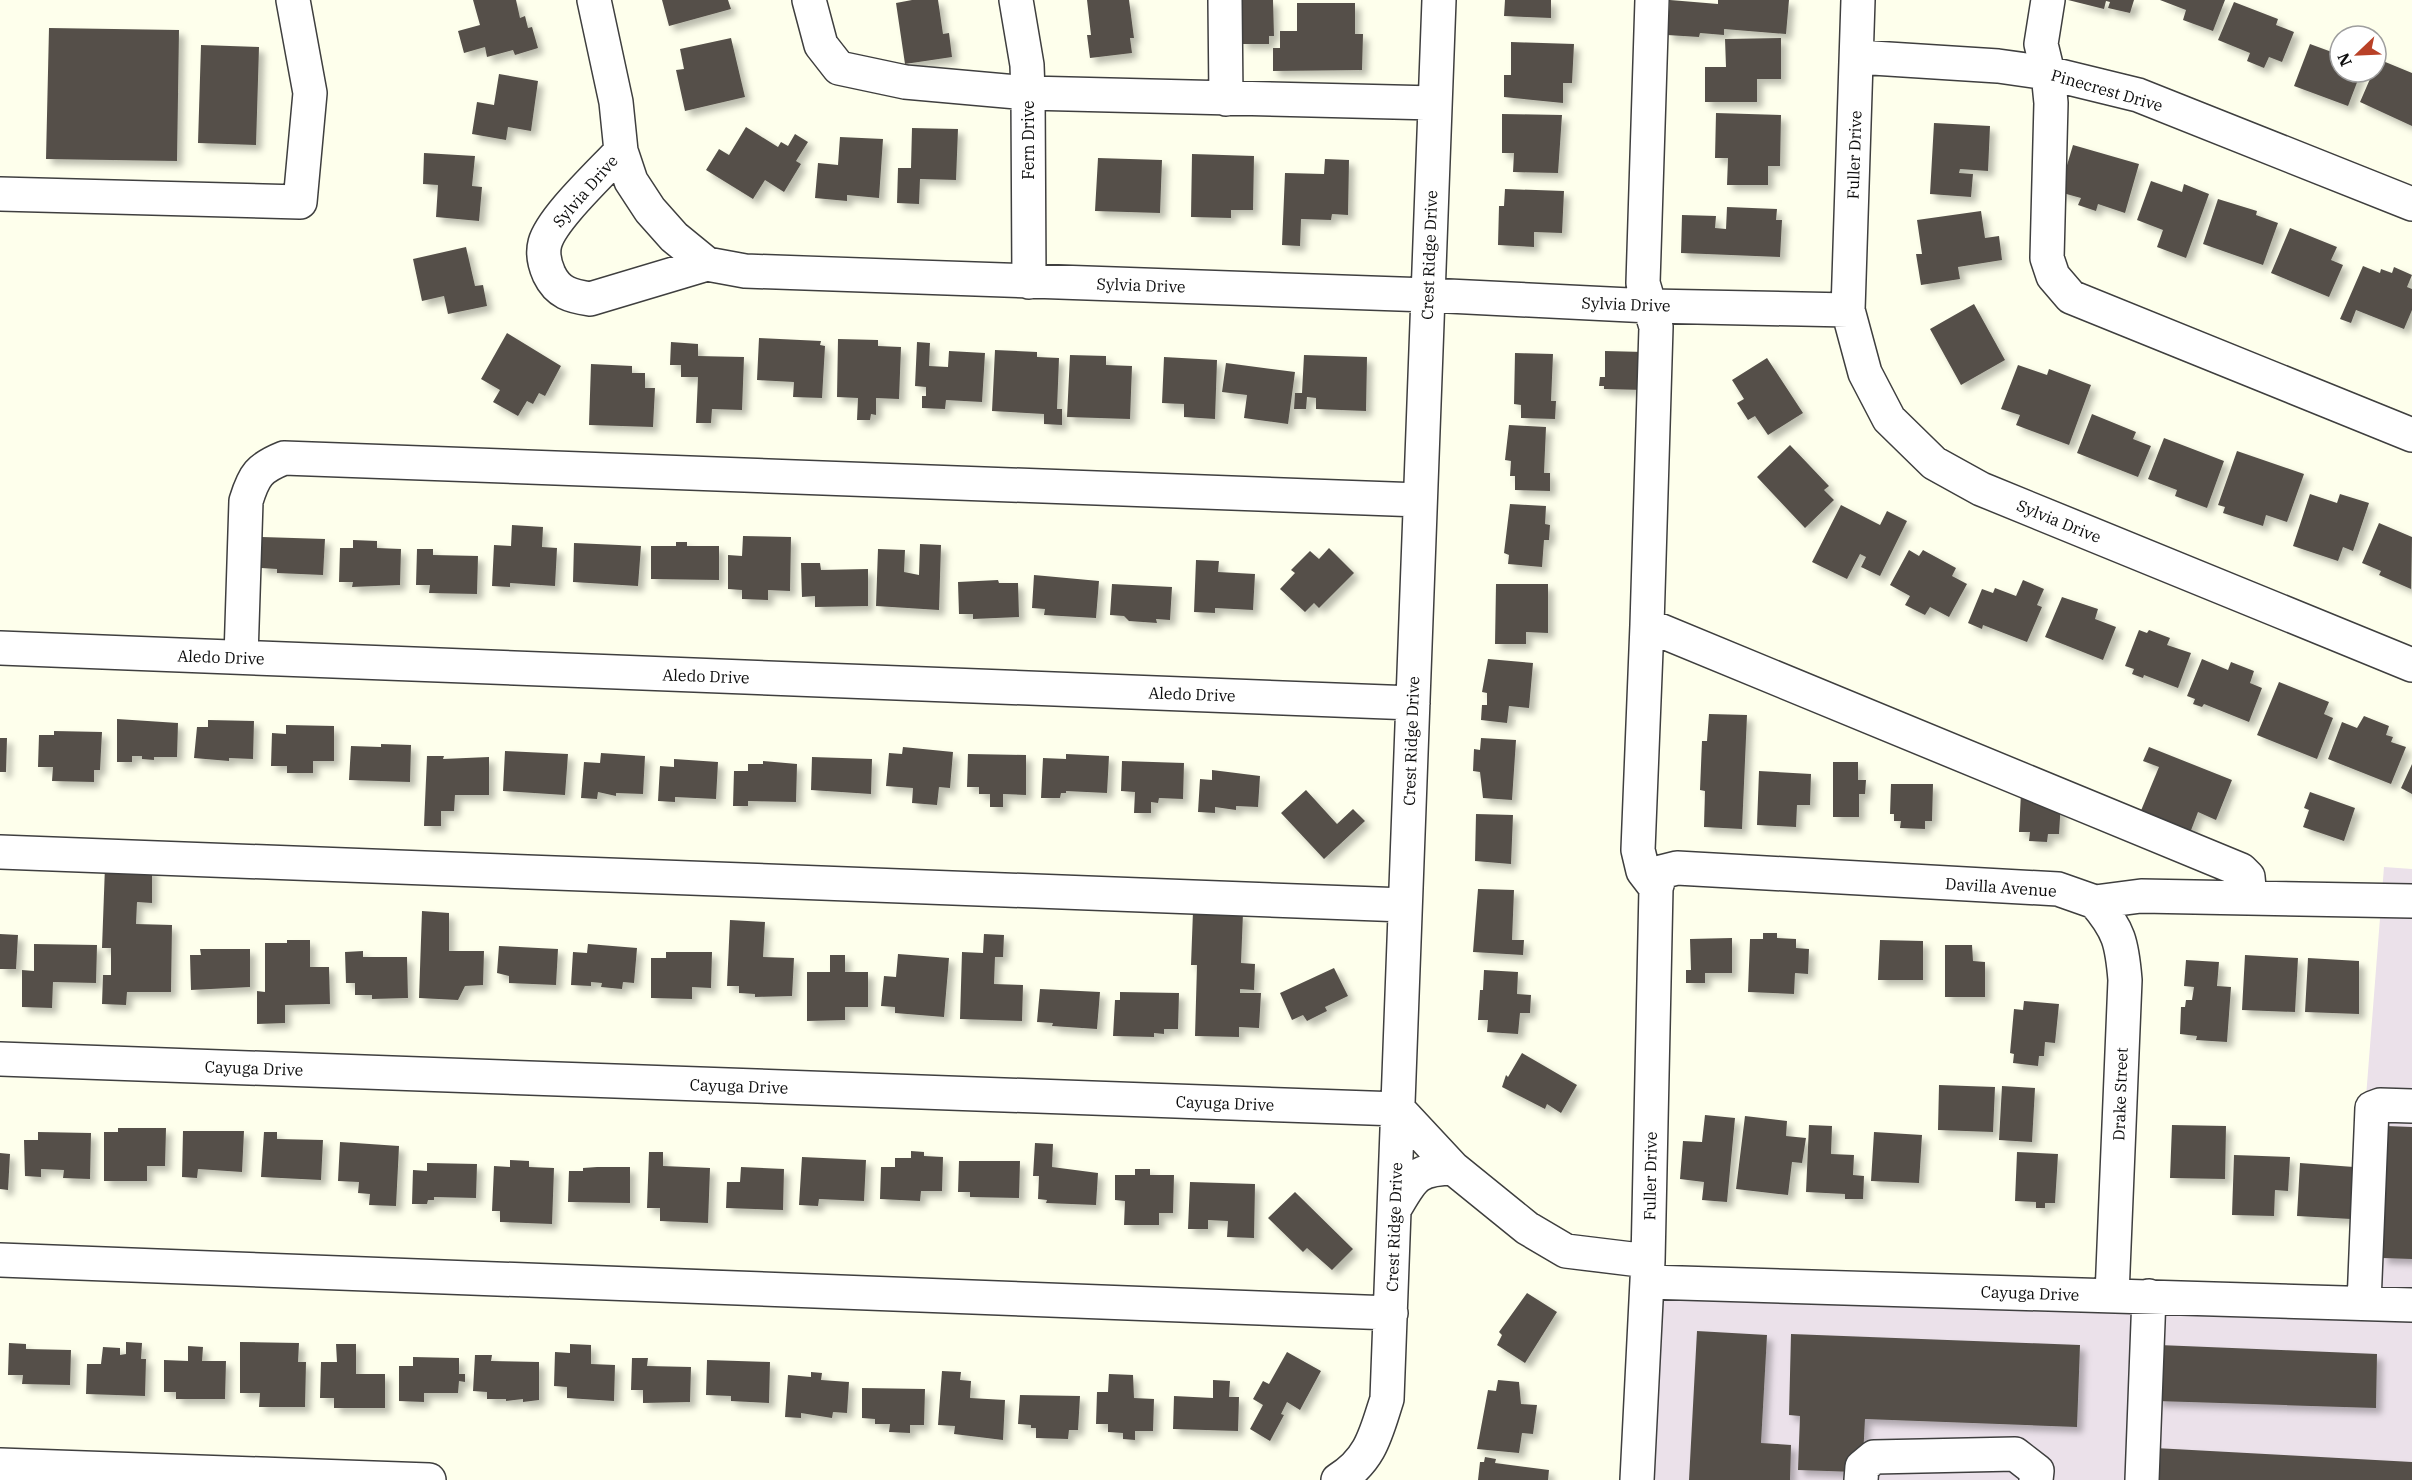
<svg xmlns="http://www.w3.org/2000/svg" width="2412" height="1480" font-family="'IBM Plex Serif',serif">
	<defs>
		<filter id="shadow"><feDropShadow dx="5.5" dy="5.5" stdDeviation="3" flood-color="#0004"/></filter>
	</defs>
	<rect width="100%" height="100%" fill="#feffec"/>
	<!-- industrial -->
	<path fill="#ebe1ea" d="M2384,867L2412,869V1480H1620L1630,1278L2351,1289Z"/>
	<!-- building -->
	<path fill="#555049" filter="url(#shadow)" d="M473,0H516L520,18L525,16L528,28L532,27L538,48L515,55L513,50L487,57L485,47L464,53L458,31L480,25Z
		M662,0H728L731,9L669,26Z
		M912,0H938L943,34L949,33L952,57L905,64L896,3Z
		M1087,0H1129L1134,38H1130L1132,53L1090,58L1087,35H1091Z
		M1238,0H1273L1274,36H1269V44H1242L1239,21L1242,22V7H1238Z
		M1505,0H1551V18L1504,16Z
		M1670,0L1718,4V0H1789L1786,34L1724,29V35L1700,33L1699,37L1667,35Z
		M2068,0H2134L2130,13L2108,8L2110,2L2106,1L2104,9Z
		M2160,0H2225L2213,31L2183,20L2186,10Z
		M2234,2L2278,19L2276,25L2294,32L2282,62L2269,57L2264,68L2247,61L2250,53L2218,40Z
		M1297,3H1355V34H1363L1362,70L1273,71V48H1280V31H1297Z
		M49,28L179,30L177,161L46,159Z
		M731,38L745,97L685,111L676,70L684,69L680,49Z
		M1781,38V79H1757V102H1705V67H1726L1725,39Z
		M1511,42L1574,44L1572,83H1563V103L1504,97V75H1511Z
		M2310,44L2340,55V72H2361L2348,106L2294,86Z
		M201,45L259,47L256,145L198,143Z
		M2378,59L2412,73V126L2360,102L2373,72H2376Z
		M499,74L538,81L531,131L508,127L506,140L472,134L477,102L494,105Z
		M1716,113L1781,115L1780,166H1768V185H1727L1728,158H1715Z
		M1502,114L1562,115L1558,173L1513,172L1514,153H1502Z
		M1934,123L1990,126L1988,171L1960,169L1959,173L1973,174L1971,197L1930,194Z
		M746,127L778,147L781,142L788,146L795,134L808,142L796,161L801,164L784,192L765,180L753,199L706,170L719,149L729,155Z
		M912,128L958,129L956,180L920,179L919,204L897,203L898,168H911Z
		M840,137L883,139L879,198L847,195V201L815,198L818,163L838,165Z
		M2073,145L2139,164L2125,213L2098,204L2096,211L2078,205L2081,198L2059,192Z
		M424,153L475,156L472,186L482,187L479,221L436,217L438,185L423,184Z
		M1192,154L1254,156L1253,210H1231V218L1191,217Z
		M1098,158L1162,160L1160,213L1095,211Z
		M1325,159L1349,160L1348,215L1332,214L1331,220L1301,219L1300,246L1282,245L1285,173L1324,174Z
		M2151,181L2182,192L2184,184L2209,194L2186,258L2157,247L2163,230L2137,220Z
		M1505,189L1564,191L1562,233L1534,232V247L1498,245L1499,206H1504Z
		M2218,199L2257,211L2256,215L2278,223L2263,265L2203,244Z
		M1727,207L1777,209L1776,220H1782L1780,257L1681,253L1682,215L1716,216L1715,228L1726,229Z
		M1981,211L1985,238L1999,236L2002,260L1958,267L1960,279L1921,285L1916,254H1922L1917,220Z
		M2290,228L2337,247L2331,260L2343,265L2329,297L2271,273Z
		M466,247L475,286L483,285L487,306L448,314L444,296L422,301L413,259Z
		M2363,266L2380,273L2381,269L2392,273L2394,267L2412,275L2407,287L2412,289V310L2404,329L2356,310L2351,323L2340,319Z
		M1974,304L2005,360L1961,385L1930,329Z
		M507,333L561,366L545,396L539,393L533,404L527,401L518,416L493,402L500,390L481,379Z
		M759,338L821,341L820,345L825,346L822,398L793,397L794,382L757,380Z
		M838,339L878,340V346L901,347L899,399L876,398V415L871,414L870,420H857L858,398L837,397Z
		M671,342L698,344V356L744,357L742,410L712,409L711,423H696L698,377H681V365H670Z
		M917,342L930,343L929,366L948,367L949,351L985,353L982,402L946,400L945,409L922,408V396H926V387L915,386Z
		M995,350L1037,352V357L1059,358L1057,409H1062V425L1044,424V414L992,411Z
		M1605,351L1644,352V390L1604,389V386H1599L1600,377H1605Z
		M1515,353L1553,354L1551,401H1556L1555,419L1521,418V405L1514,404Z
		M1070,355L1106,356V365L1132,366L1130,419L1067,417Z
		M1304,355L1367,357L1366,411L1316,409V398L1307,397L1306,409H1294L1295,393H1302Z
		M1164,357L1217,360L1215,419L1184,417V404L1162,403Z
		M1767,358L1803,413L1768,435L1755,416L1748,420L1737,403L1744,399L1732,380Z
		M1226,363L1295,372L1288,424L1244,418L1247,395L1222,392Z
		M591,364L632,366V373H645V388H655L653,427L589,425Z
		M2018,365L2047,375L2049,369L2091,385L2069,445L2016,425L2020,415L2001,409Z
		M2092,414L2136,432L2133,439L2151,446L2138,477L2077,453Z
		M1509,425L1546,427L1544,473H1550V491L1515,490V476H1510L1511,461L1505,460Z
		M2164,438L2224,461L2207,508L2175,496L2177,490L2148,479Z
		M1790,445L1829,486L1824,490L1834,500L1805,528L1757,477Z
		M2237,451L2304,474L2287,522L2266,515L2263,526L2223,513L2225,507L2218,505Z
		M2310,494L2337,503L2340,494L2369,503L2353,551L2343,547L2338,561L2293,546Z
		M1510,504L1546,506L1545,524L1550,525L1549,540H1544L1542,567L1508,564L1509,555L1504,553Z
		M1841,505L1880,525L1887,511L1907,521L1880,576L1861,567L1866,557L1860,554L1847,579L1812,562Z
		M2379,523L2412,537L2411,589L2379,575L2381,571L2362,563Z
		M512,525L543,527L542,547L557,548L555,586L510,583V587L492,586L494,545L511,546Z
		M743,536L791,537L790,591L768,590V600L742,599V590L728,589V555L742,556Z
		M262,537L325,539L323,575L277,573V569L261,568Z
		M353,540L377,541V548L401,549L400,585L352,587L353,582H339L340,548H353Z
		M676,542H687V546H719V580L651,579V546H676Z
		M574,543L641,546L638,586L573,582Z
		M920,544L941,545L939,610L876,606L878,549L905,550L904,572L919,575Z
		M1329,548L1354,573L1319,608L1314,603L1305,612L1280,589L1295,573L1291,570L1310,551L1319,559Z
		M417,549H433V555L478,556L477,594L429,593L430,585H416Z
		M1909,550L1919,556L1923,550L1956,568L1952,576L1967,584L1949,617L1930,607L1925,615L1905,605L1910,596L1890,585Z
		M1196,560L1219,561L1218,572L1255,574L1253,610L1215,608V613L1194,612Z
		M801,563H820L821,570L868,569V606L815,607V596L802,597Z
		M1034,575L1099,581L1096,618L1044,615L1045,609L1032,608Z
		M998,580L999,583H1018L1019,617L973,619V614H959L958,582Z
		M2023,580L2044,589L2037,605L2042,607L2027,642L1983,625L1982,629L1968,623L1982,589L1993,593L1995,588L2016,596Z
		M1112,584L1172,587L1170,620L1156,619L1157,623L1129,621L1124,616L1110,615Z
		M1496,584H1548V633L1526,632V644H1495Z
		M2062,597L2098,609L2095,619L2116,627L2103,660L2045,637Z
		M2139,630L2147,633L2149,630L2170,638L2167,645L2191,653L2178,688L2144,675L2143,678L2132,674L2134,669L2125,666Z
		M1488,659L1533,663L1529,708L1509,706L1507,723L1481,720L1482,705H1487V693L1482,692Z
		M2202,659L2228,670L2231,662L2254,671L2250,683L2262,688L2249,722L2204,704L2202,707L2193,704L2195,699L2187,696Z
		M2279,682L2329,702L2324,714L2333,718L2317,759L2257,735Z
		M1709,714L1747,715L1742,829L1704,827L1705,791L1700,790L1702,741H1707Z
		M2364,716L2389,726L2386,735L2393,737L2391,742L2406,747L2391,784L2328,759L2342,722L2357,728Z
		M117,719L178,723L177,757H154V760L142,759V756H132V762H117Z
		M208,720L254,721L253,759L229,758V761L194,758L197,727H208Z
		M286,725L334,726V761H313V773H287V766H271L272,733L286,734Z
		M54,731L102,732L100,770H94V782L52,781L53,767H38L39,735H54Z
		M0,738H7L6,772H0Z
		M1481,738L1516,740L1512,800L1483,798L1480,772L1473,771L1474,749L1480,750Z
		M381,744L411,745L410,782L349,780L351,746L381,747Z
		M903,747L953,752L950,788L939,787L937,805L912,803L913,788L886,786L889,753L902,754Z
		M2149,747L2232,780L2216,820L2198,812L2190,833L2140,813L2159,767L2143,761Z
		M505,751L568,754L565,795L503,791Z
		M601,753L645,756L643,794L616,793V796L598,792L597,799L581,798L584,762L600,763Z
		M968,754L1026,755V795L1003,794V807H990V794H979V787H967Z
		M1066,754L1109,756L1107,793L1066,791V793H1061L1060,798H1041L1043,758L1066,759Z
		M427,756H444L443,759L489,757V795H455L454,811H441V826H424Z
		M812,757L872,759L871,794L811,790Z
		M674,759L718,762L716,799L675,797V802L658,801L660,766L674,767Z
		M763,761L797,764L796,802L748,801V806H733L734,771H748V764H763Z
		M1122,761L1184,763L1183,799L1159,798L1158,803L1151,802V813H1134L1135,792L1121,791Z
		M1833,762H1858V780H1866L1865,794H1859V817H1833Z
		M2412,764V794L2401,788Z
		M1212,770L1260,776L1258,807L1236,806V810L1215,807V813L1198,812L1200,779L1212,780Z
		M1759,771L1811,774L1810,805H1797L1796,827L1757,825Z
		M1891,784H1933L1932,821H1925V829L1900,828L1901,821H1894V814H1890Z
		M1306,790L1337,824L1353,809L1365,821L1324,859L1281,813Z
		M2310,792L2355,808L2344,841L2303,827L2309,810L2304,808Z
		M2021,793L2061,802L2059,834H2048L2047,842L2029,841L2030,832H2019Z
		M1476,814L1513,815L1511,864L1475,861Z
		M105,866L152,867V903L137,902L136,924L172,925L171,992H127L126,1005L102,1004L103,975H111V948H102Z
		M1478,889L1514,890L1512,940H1524L1523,955L1473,952Z
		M422,911L449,913V951H484L483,985L465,986L458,1000L419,998Z
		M1193,911L1243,913L1241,963L1255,964L1254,990L1240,989V993H1261L1259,1028L1239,1027V1037L1195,1036L1197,965H1191Z
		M730,920L765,922L763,957L794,958L792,996L755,997V994L739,993V986H727Z
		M1763,933H1777V938L1796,939V948L1809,949L1808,974L1795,973L1794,994L1748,992L1750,939H1763Z
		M0,934L18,935L16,969H0Z
		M984,934L1004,935L1003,957H995L994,984L1023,985L1022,1021L960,1019L962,952L983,953Z
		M1732,938V973H1705V983H1686V970H1691L1690,939Z
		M287,940H310V967H329L330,1004L285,1005V1023L257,1024V991L265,992V943H287Z
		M1880,940L1923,941V980H1878Z
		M34,944L97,945L96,983L53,982L52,1008L22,1007V970L34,971Z
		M588,944L637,948L634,983L623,982L622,989L601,987L602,983L591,982V986L571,985L573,952L587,953Z
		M1945,945H1972L1973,961L1985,962V997H1945Z
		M499,946L558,949L556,985L509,983V976L497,973Z
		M200,949H250V987L191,990L190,955H201Z
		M363,951V957H407L408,998L372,999V995H355V983H346L345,952Z
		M666,952H712L711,988L692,987V999L651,998V958H666Z
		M898,954L949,958L944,1017L895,1013V1007L881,1006L884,976L896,977Z
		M830,955H845V972H868V1007H845V1020L807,1021V972H830Z
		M2245,955L2298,958L2295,1012L2242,1010Z
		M2308,958L2359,961V1014L2305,1012Z
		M2186,960L2219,962L2217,986L2231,987L2227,1042L2196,1040L2197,1036L2180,1034L2181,1007H2185L2186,1000H2192L2194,987L2184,986Z
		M1334,968L1348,996L1325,1007L1327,1011L1307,1021L1303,1015L1292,1020L1280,993Z
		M1484,970L1518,972L1517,994L1531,995L1530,1013H1520L1518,1034L1487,1032L1488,1020H1478L1480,990H1483Z
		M1040,989L1100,992L1097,1029L1052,1026L1053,1023L1037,1022Z
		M1120,992L1179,993L1178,1029H1164V1034L1154,1033V1037L1113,1036L1115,1000H1120Z
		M2024,1001L2059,1004L2055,1043L2045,1042L2044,1056H2039L2038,1066L2013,1063L2014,1054L2010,1053L2014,1009L2023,1010Z
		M1522,1053L1577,1085L1561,1113L1547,1104L1545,1109L1502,1087L1506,1075L1508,1077Z
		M1939,1085L1995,1087L1993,1132L1938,1130Z
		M2002,1086L2035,1088L2032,1142L1999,1140Z
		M1705,1115L1735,1118L1727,1202L1702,1200L1704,1182L1680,1179L1683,1141L1702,1142Z
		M1745,1116L1787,1121L1786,1136L1806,1138L1802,1163L1792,1162L1788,1195L1736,1189Z
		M1809,1125L1832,1126L1831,1154L1854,1155L1853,1175L1864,1176L1863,1199H1845V1194L1806,1192Z
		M2172,1125L2226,1126L2225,1179L2170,1178Z
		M2386,1126L2412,1127V1259L2382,1258Z
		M118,1128H166L165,1166H147V1181H104V1132H118Z
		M183,1131H244L242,1172L198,1169L197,1178L182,1177Z
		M38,1132L91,1133L90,1179L63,1178L64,1170L41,1169V1177L25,1176L24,1140H38Z
		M264,1132H277V1139L323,1140L321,1180L261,1177Z
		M1874,1132L1922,1135L1919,1183L1871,1181Z
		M340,1142L399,1146L396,1206L369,1205L370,1194L358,1193L359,1182L338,1181Z
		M1035,1143L1053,1144L1052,1167L1098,1173L1096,1205L1046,1203L1047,1200L1038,1199L1039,1176H1033Z
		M911,1151L924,1152V1156L943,1157L942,1191H921L920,1201L880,1199L881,1167H895V1158H911Z
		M649,1152H663V1166L710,1168L708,1223L660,1221V1208H647Z
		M2017,1152L2058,1154L2055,1203H2045V1208H2036V1202L2015,1201Z
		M0,1153L10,1154L8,1190L0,1189Z
		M2234,1155L2290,1157L2288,1191L2275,1190L2274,1216L2232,1215Z
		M802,1157L866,1160L864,1201L819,1199L818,1206L799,1205Z
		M510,1160L529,1161V1167L554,1168L552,1224L500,1222V1211H492L494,1166L510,1167Z
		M959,1161H1020L1019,1198L970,1197V1192H958Z
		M427,1163L477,1164L476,1198L434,1197V1200H428L427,1204H412L413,1170L427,1171Z
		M2300,1163L2354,1167L2351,1219L2297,1216Z
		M597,1167H630V1203L568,1202L569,1171H583V1168Z
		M741,1167L784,1169L783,1210L726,1208L727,1182H740Z
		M1135,1169H1150V1175H1174L1173,1213H1159V1225H1124L1125,1201L1115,1200V1175H1135Z
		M1190,1182L1255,1184L1254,1238L1227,1237L1228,1221L1208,1220V1229H1188Z
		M1295,1192L1353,1249L1332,1270L1307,1248L1303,1252L1268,1218Z
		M1527,1293L1557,1312L1525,1363L1497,1345L1502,1335L1499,1332Z
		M1697,1331L1767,1335L1761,1443L1791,1445L1790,1480H1689Z
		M1791,1334L2080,1345L2077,1427L1865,1419L1863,1457L1856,1472L1798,1470L1800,1416L1789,1415Z
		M126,1342L142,1343L141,1359H146L145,1396L86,1394L87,1364H101L103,1347L120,1348V1355L126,1354Z
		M240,1342L299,1343L298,1362H306L305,1407H259L260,1393H240Z
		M9,1343L26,1344V1349L71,1350L70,1385L22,1384L23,1375H8Z
		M336,1344H356V1374H385V1408H334V1398H320L321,1362H337Z
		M570,1344L591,1345V1364L615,1365L614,1401L567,1398V1387L554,1386L555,1352L570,1353Z
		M2159,1345L2377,1354L2376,1408L2156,1401Z
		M188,1346L203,1347L202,1361H226L225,1399H176V1392H164V1360L188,1361Z
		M1287,1352L1321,1371L1300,1410L1287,1402L1281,1414L1284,1415L1270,1441L1250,1429L1263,1405L1253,1399L1263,1381L1269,1384Z
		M475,1355H492L491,1361L539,1362V1400L523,1402V1399L506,1401V1399H487V1392L473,1391Z
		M413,1357L459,1358V1374H465V1382L459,1381L458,1393H424V1402L399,1401V1366H413Z
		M632,1358H648L647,1366L691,1367L690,1402L643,1403V1390H631Z
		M707,1360L770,1362L769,1403L731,1401V1396L706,1395Z
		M942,1371L961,1372L960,1380L971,1381L970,1398L1005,1400L1003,1440L954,1434L955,1426L938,1425Z
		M811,1372L822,1373L821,1380L849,1382L847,1413L833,1412L832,1418L801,1413V1418L785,1417L788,1375L811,1377Z
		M1109,1374L1133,1375L1134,1398L1154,1399L1153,1431H1135V1440L1123,1439V1433L1108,1432V1424H1096L1097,1392H1108Z
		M1213,1380L1230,1381L1229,1397H1239L1238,1431L1173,1429L1174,1396L1213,1398Z
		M1498,1380L1519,1382L1521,1404L1537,1405L1533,1434L1522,1433L1519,1453L1477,1449L1488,1390L1496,1391Z
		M862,1388L925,1389L924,1425H910V1433L889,1432L890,1424H875V1419L862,1418Z
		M1020,1395L1080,1396L1078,1430H1069L1068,1439L1036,1438V1428H1031V1425L1018,1424Z
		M2155,1448L2412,1462V1480H2153Z
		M1485,1457L1496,1459L1495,1463L1549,1470L1548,1480H1478L1480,1462H1484Z"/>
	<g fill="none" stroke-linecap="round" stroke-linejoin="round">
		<defs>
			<path id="minor" d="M594,0L616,102L621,151
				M809,0L821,45L839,68L905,82L1028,93L1435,103
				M1016,0L1027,65L1028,93L1029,282
				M1225,0L1226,99
				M1652,0L1643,283L1656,327L1647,625L1638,850L1643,871L1656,888
				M1858,0L1848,310L1865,373L1889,419L1934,463L1981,489L2412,665
				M2048,0L2041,44L2048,73L2051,103L2047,258L2053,276L2071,297L2412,435
				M1857,57L1998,66L2048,73L2138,95L2412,204
				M0,194L300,202L310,93L293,0
				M707,264L590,299C571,296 558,293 549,274C545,265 542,254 545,243C552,218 602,172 621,151L631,181L650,210L674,237L707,264L745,271L1428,295L1650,306L1848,310
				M1647,625L2241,870L2248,877L2250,898
				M0,648L1413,703
				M241,657L246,501C254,475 259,468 284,458L1420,500
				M0,852L1405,905
				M2095,902C2119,930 2122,943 2125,980L2112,1295
				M0,1059L1398,1109L1453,1168L1527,1228L1566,1251L1648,1261
				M1395,1208C1413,1178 1415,1169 1453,1168
				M0,1260L1391,1313
				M1648,1282L2412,1305
				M2364,1303L2372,1108L2380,1105L2412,1106
				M0,1465L429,1480
				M1338,1480C1371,1460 1376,1433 1387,1399L1439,0
				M1637,1480L1648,1261L1656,888L1661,872L1677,868L2058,889L2095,902L2141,896L2412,901
				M1861,1480L1862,1467L1874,1457L2015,1454L2037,1471L2036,1480
				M2142,1480L2149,1296"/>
		</defs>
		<!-- minor casing -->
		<use href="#minor" stroke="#3f3f3f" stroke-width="36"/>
		<!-- minor -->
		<use href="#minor" stroke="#fff" stroke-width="33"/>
	</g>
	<g text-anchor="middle" stroke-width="6" stroke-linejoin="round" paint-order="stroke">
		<!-- street labels -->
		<g font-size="16" fill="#0c0c0c" stroke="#fff">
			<text transform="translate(2107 90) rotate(16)" y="6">Pinecrest Drive</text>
			<text transform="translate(1028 140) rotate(-90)" y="6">Fern Drive</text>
			<text transform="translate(1854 155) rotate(-88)" y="6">Fuller Drive</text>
			<text transform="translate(585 191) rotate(-49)" y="6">Sylvia Drive</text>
			<text transform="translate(1429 255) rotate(-88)" y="6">Crest Ridge Drive</text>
			<text transform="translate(1141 285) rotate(2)" y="6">Sylvia Drive</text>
			<text transform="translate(1626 304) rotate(2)" y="6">Sylvia Drive</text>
			<text transform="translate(2059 521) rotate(22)" y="6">Sylvia Drive</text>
			<text transform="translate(221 657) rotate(2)" y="6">Aledo Drive</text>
			<text transform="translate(706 676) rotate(2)" y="6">Aledo Drive</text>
			<text transform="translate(1192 694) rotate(2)" y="6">Aledo Drive</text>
			<text transform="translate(1411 741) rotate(-88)" y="6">Crest Ridge Drive</text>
			<text transform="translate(2001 887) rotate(4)" y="6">Davilla Avenue</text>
			<text transform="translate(254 1068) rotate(2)" y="6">Cayuga Drive</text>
			<text transform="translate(739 1086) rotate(2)" y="6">Cayuga Drive</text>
			<text transform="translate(2120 1094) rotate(-88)" y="6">Drake Street</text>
			<text transform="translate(1225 1103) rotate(2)" y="6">Cayuga Drive</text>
			<text transform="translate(1650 1176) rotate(-89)" y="6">Fuller Drive</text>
			<text transform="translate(1394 1227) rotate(-88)" y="6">Crest Ridge Drive</text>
			<text transform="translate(2030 1293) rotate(2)" y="6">Cayuga Drive</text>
		</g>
	</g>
	<!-- north arrow -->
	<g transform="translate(2358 54) rotate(247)"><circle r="28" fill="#ffffff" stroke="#9e9e9e" stroke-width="1.5"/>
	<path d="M0-4.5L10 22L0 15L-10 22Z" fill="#b94127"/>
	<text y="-9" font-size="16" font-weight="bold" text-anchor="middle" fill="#0c0c0c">N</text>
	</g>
</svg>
